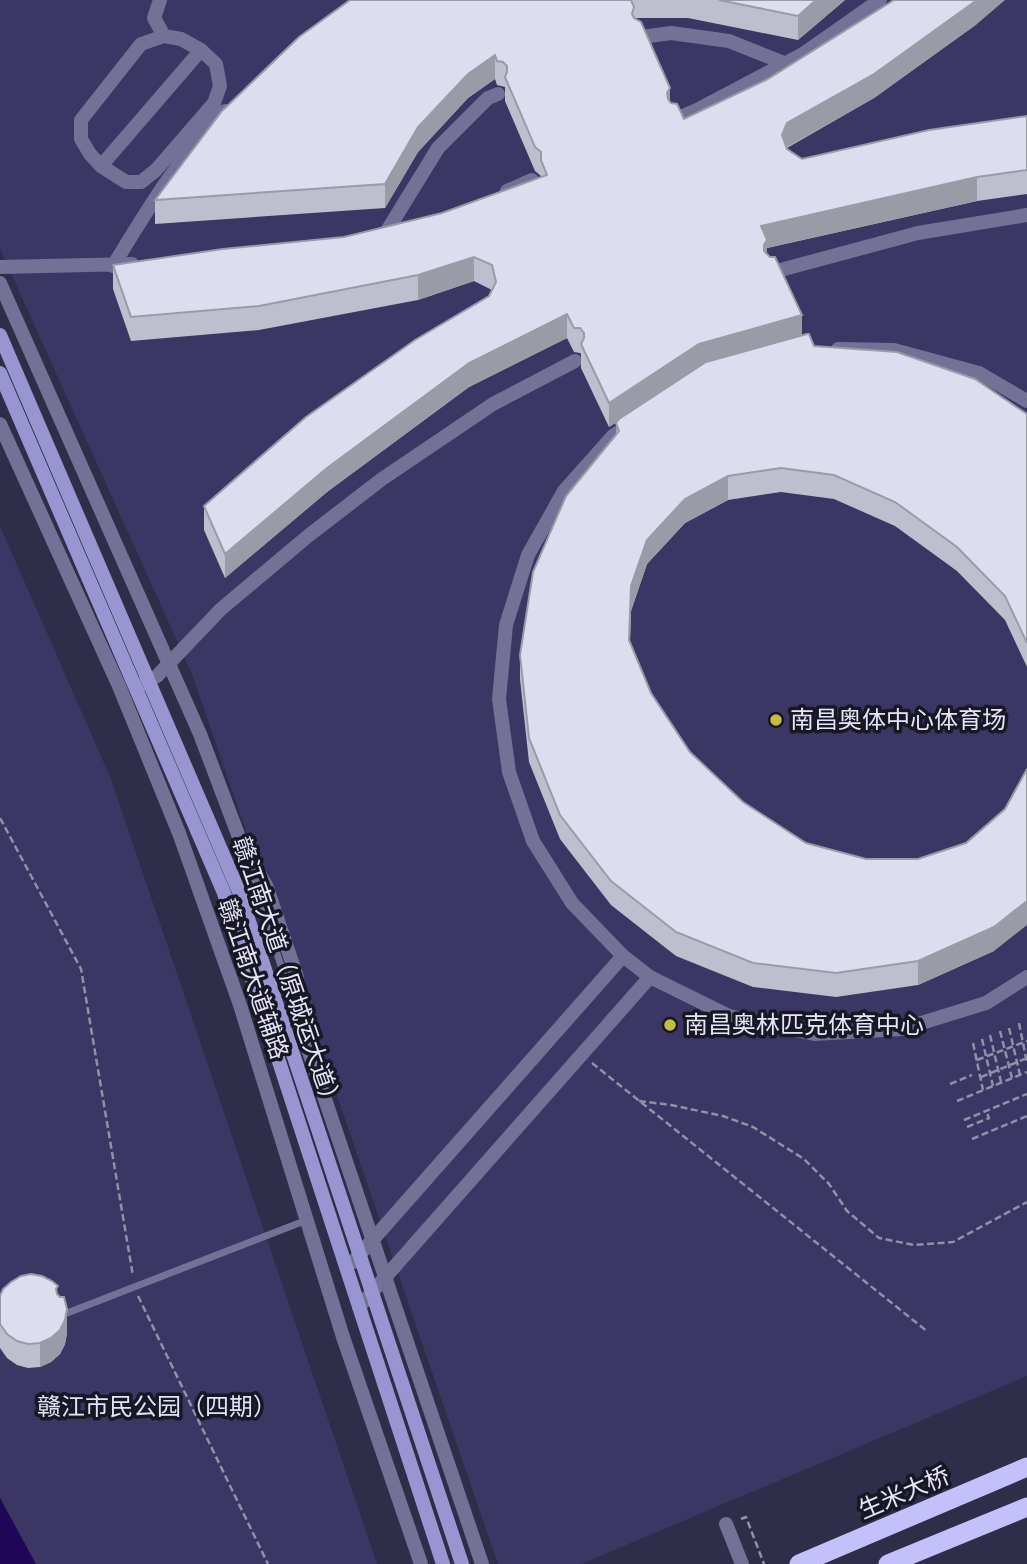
<svg xmlns="http://www.w3.org/2000/svg" width="1027" height="1564" font-family="'Fira Sans Condensed','Noto Sans SC',sans-serif">
	<rect width="100%" height="100%" fill="#2f2d49"/>
	<!-- green -->
	<path fill="#3b3664" d="M0,0H1027V1376L581,1564H498L192,674L0,249Z
		M0,526L111,779L377,1564H0Z"/>
	<!-- water -->
	<path fill="#200656" d="M0,1498L36,1564H0Z"/>
	<g fill="none" stroke-linecap="round" stroke-linejoin="round">
		<!-- path -->
		<path stroke="#9290a7" stroke-width="2.5" stroke-dasharray="7 3.5" stroke-linecap="butt" d="M0,818L81,969L133,1276
			M1019,1023L1027,1063
			M1009,1028L1020,1075
			M1000,1031L1012,1078
			M990,1035L1001,1082
			M982,1039L993,1086
			M973,1043L983,1090
			M977,1060L1027,1041
			M592,1063L928,1332
			M981,1077L1027,1058
			M950,1084L972,1075
			M639,1101L671,1105L723,1116L753,1127L804,1159L829,1184L847,1211L879,1238L914,1245L953,1242L1027,1202
			M957,1101L1027,1072
			M964,1120L1027,1094
			M967,1127L989,1118L986,1111
			M972,1139L1027,1116
			M138,1296L268,1564
			M741,1519L746,1517L764,1564"/>
		<!-- service -->
		<path stroke="#737196" stroke-width="7" d="M249,865L294,1007"/>
		<!-- minor -->
		<path stroke="#737196" stroke-width="14" d="M160,0L154,18L164,36
			M164,36L181,39L201,50L216,64L220,86L214,103L156,170L141,182H126L101,166L90,154L81,139V120L141,44Z
			M642,37L671,33L729,41L784,63
			M676,119L697,110L803,54L880,0
			M101,166L201,50
			M507,191L532,180
			M387,231L438,148L488,98L498,94
			M113,266C146,212 179,156 225,111
			M0,267L132,264
			M773,272L918,233L1027,215
			M838,349L894,350L979,373L1027,401
			M632,423L613,436L564,491L528,555L506,625L499,699L509,772L533,841L572,903L623,956L650,977L729,1016L814,1034L902,1029L986,1003L1027,977
			M136,688L157,676L221,609L308,536L382,479L493,404L575,361
			M353,1262L623,956
			M359,1307L650,977
			M726,1524L742,1564"/>
		<!-- tertiary -->
		<path stroke="#737196" stroke-width="14" d="M0,283L200,734L242,845L266,885L297,977L301,1028L482,1564
			M0,424L119,686L179,833L240,1005L343,1337L421,1564"/>
		<!-- secondary -->
		<path stroke="#9995d0" stroke-width="14" d="M0,335L240,894L462,1564
			M0,373L224,893L443,1564"/>
		<!-- trunk -->
		<path stroke="#c4c1fa" stroke-width="19" d="M799,1564L1027,1467
			M888,1564L1027,1507"/>
		<!-- service-bridge -->
		<path stroke="#737196" stroke-width="7" d="M62,1315L307,1220"/>
	</g>
	<!-- wall -->
	<path fill="#bfbece" d="M350,0H845L798,40L688,18H634L670,102L684,119L977,24L874,98L787,148L802,159L1027,116V194L977,201L767,248V254L802,335L814,346L1027,414V667L1005,620L957,571L895,526L834,499L781,492L728,500L685,523L647,564L631,611L630,642L651,693L690,752L743,802L806,843L994,951L918,985L836,997L753,987L676,956L611,905L560,839L529,762L520,679V655L616,435L617,422L609,427L581,368V354L580,353L574,352L567,338L469,387L327,492L225,578L204,530V506L489,296L492,290L474,281L418,300L259,330L131,341L113,289V265L344,237L442,213L541,177V176L535,171L505,101V87L497,85L495,79L468,98L418,152L385,208L155,224V200Z
		M58,1295L67,1333L65,1344L60,1354L51,1362L40,1367L28,1368L17,1365L7,1358L0,1348V1296Z"/>
	<!-- shaded-wall -->
	<path fill="#9b9ba8" d="M816,0H845L798,40V16Z
		M977,0H1005L977,24L874,98L787,147L782,159V135L787,123Z
		M495,55V79L468,98L418,152L385,208V184L418,127L468,74Z
		M670,88V112L667,93Z
		M977,177V201L767,248V264L764,269L761,226Z
		M474,257V281L418,300V275Z
		M567,314V338L469,387L327,492L225,578V554L327,468L469,363Z
		M802,315V339L699,368L609,427V403L699,344Z
		M728,476V500L685,523L647,564L631,611L629,664L631,586L647,540L685,499Z
		M1027,901V925L994,951L918,985V961Z
		M67,1309V1333L65,1344L60,1354L51,1362L40,1367V1343Z"/>
	<!-- building -->
	<path fill="#deddf0" stroke="#9b9ba8" stroke-width="2" d="M350,0H631L634,7L632,14L634,18L641,22L670,88L667,93L668,99L671,103L677,104L684,119L766,80L894,0H977L874,74L787,123L782,135L787,149L802,159L929,130L1027,116V170L977,177L761,226L767,240L764,245V251L770,257H775L802,315L699,344L609,403L581,344L584,338V333L580,328H574L567,314L469,363L327,468L225,554L204,506L306,417L415,340L489,296L496,282L492,265L474,257L418,275L259,306L131,317L113,265L223,249L344,237L442,213L547,175L541,160V152L535,147L505,77L507,72V66L503,62L497,61L495,55L468,74L418,127L385,184L155,200L222,111L299,37Z
		M719,0H816L798,16Z
		M807,334H809L814,346L897,352L975,379L1027,414V643L1005,596L957,547L895,502L834,475L781,468L728,476L685,499L647,540L631,586L629,640L651,693L690,752L743,802L806,843L866,859H918L966,843L1005,809L1027,769V901L994,927L918,961L836,973L753,963L676,932L611,881L560,815L529,738L520,655L533,572L566,496L619,431L616,423L619,419L706,362Z
		M31,1274L42,1276L52,1281L58,1286L56,1289L57,1294L60,1297H64L67,1309L65,1320L60,1330L51,1338L40,1343L28,1344L17,1341L7,1334L0,1324V1296L3,1289L11,1282L21,1276Z"/>
	<!-- markers -->
	<g fill="#c2bd3f" stroke="#181724" stroke-width="2.5">
		<circle cx="776" cy="720" r="7"/>
		<circle cx="670" cy="1025" r="7"/>
	</g>
	<g text-anchor="middle" stroke-width="7" stroke-linejoin="round" paint-order="stroke">
		<!-- poi labels -->
		<g font-size="24" fill="#e6e5f8" stroke="#181724" text-anchor="start">
			<text x="790" y="728">南昌奥体中心体育场</text>
			<text x="684" y="1033">南昌奥林匹克体育中心</text>
		</g>
		<!-- street labels -->
		<g font-size="24" fill="#e6e5f8" stroke="#181724">
			<text transform="translate(287 974) rotate(71)" y="8">赣江南大道（原城运大道）</text>
			<text transform="translate(253 979) rotate(71)" y="8">赣江南大道辅路</text>
			<text transform="translate(904 1493) rotate(-23)" y="8">生米大桥</text>
		</g>
		<!-- park labels -->
		<g font-size="24" fill="#e1e1f8" stroke="#181724">
			<text x="157" y="1415">赣江市民公园（四期）</text>
		</g>
	</g>
</svg>
